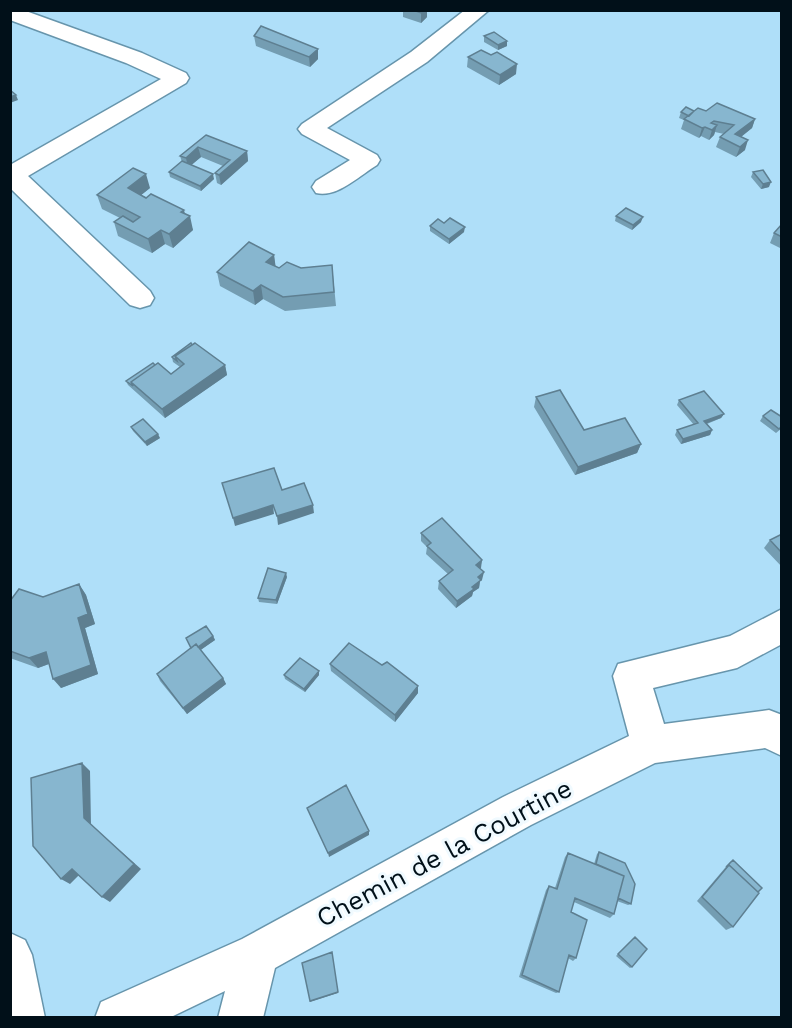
<svg xmlns="http://www.w3.org/2000/svg" width="792" height="1028" font-family="'Work Sans',sans-serif">
	<rect width="100%" height="100%" fill="#afdff9"/>
	<g fill="none" stroke-linecap="round" stroke-linejoin="round">
		<defs>
			<path id="minor" d="M10,10H23L142,53L186,73L189,78L186,83L28,176L150,291L154,298L150,305L140,308L130,305L10,188V165L161,79L126,63L10,20Z
				M465,10H489L427,62L327,128L377,155L380,160L377,165C359,176 337,198 316,193L312,187L316,181L350,160L302,134L298,129L302,124L411,52Z
				M782,609V644L737,668L653,688L664,724L769,710L782,715V756L765,748L655,763L531,825L275,968L263,1018H218L225,991L169,1018H95L101,1002L242,939L503,797L629,736L613,676L618,664L730,636Z
				M10,933L25,940L32,955L45,1018H10Z"/>
		</defs>
		<!-- minor casing -->
		<use href="#minor" stroke="#6795ac" stroke-width="3"/>
		<!-- minor -->
		<use href="#minor" fill="#fff" fill-rule="evenodd"/>
	</g>
	<!-- wall -->
	<path fill="#749db2" d="M399,10H427V17L421,23L403,17V12Z
		M254,36L318,49V59L310,67L256,46Z
		M484,36L507,41V46L498,50L484,42Z
		M468,57L516,74L499,85L467,67Z
		M694,111H706L755,119L752,128L741,137L745,150L736,157L716,147L720,137L724,134L715,132L714,135L709,140L701,136L699,138L681,129L684,120L679,118L681,112Z
		M206,135L247,151L248,161L221,185L217,183L215,173L223,166L201,157L191,165L214,179L201,191L170,177L169,172L182,162L180,156Z
		M753,172L769,187L761,189L751,177Z
		M150,188L141,195L185,213L193,230L173,248L165,244L152,253L118,236L114,222L120,218L102,209L97,195Z
		M616,216L641,222L632,230L615,221Z
		M444,223L464,232L449,244L430,231V226Z
		M782,224V249L770,243L774,233Z
		M274,255L275,266L279,268H301L332,265L336,306L285,311L263,299L255,305L220,286L217,272Z
		M172,357L225,365L227,375L165,418L128,385L126,381L171,374L180,367L173,362Z
		M536,397L584,430L641,444L637,453L575,475L534,407Z
		M679,400L724,414L721,418L707,424L712,430L710,435L681,444L675,435L677,430L694,425L677,405Z
		M763,416L782,417V428L776,433L760,421Z
		M131,427L160,438L147,446L133,431Z
		M421,533L482,560L480,569L482,580L480,581L479,588L473,592L472,596L456,608L438,589L439,581L448,574L426,554L427,547L421,541Z
		M782,534V567L764,548L770,540Z
		M287,577L277,604L259,602L258,598Z
		M79,584L86,595L95,624L85,628L98,674L61,688L49,664L38,668L10,658V601L43,597Z
		M213,636L215,640L200,650L223,678L226,684L187,714L160,681L157,674Z
		M330,664L418,693L395,722L331,671Z
		M284,675H319L305,692L285,679Z
		M599,852L631,904L628,905L617,901L614,914L610,918L574,902L571,912L576,958L573,961L568,958L559,992L556,993L519,977L546,890L549,886L555,888L565,857L568,853L594,864L597,854Z
		M733,860L758,892L733,927L726,930L697,901L730,862Z
		M635,937L632,967L630,968L616,956Z"/>
	<!-- shaded-wall -->
	<path fill="#5e7f91" d="M420,10H427V17L421,23V13Z
		M507,41V46L498,50V45Z
		M318,49V59L310,67L309,57Z
		M517,64L516,74L499,85L500,75Z
		M16,95L18,100L10,103V97Z
		M755,119L752,128L732,144L735,134Z
		M717,125L714,135L709,140L712,130Z
		M705,127L701,136L699,138L702,128Z
		M748,140L745,150L736,157L740,147Z
		M198,147L201,157L188,168L186,158Z
		M247,151L248,161L221,185L219,175Z
		M146,174L150,188L135,200L128,188Z
		M213,174L214,179L201,191L200,186Z
		M771,182L769,187L761,189L763,184Z
		M184,210L186,219L190,216L193,230L173,248L169,234L181,212Z
		M643,217L641,222L632,230L633,225Z
		M465,227L464,232L449,244V239Z
		M161,230L165,244L152,253L148,239Z
		M274,255L276,269L266,262Z
		M261,285L263,299L255,305L253,291Z
		M225,365L227,375L165,418L162,409Z
		M724,414L721,418L702,425L704,421Z
		M712,430L710,435L681,444L683,439Z
		M158,434L160,438L147,446L145,442Z
		M641,444L637,453L575,475L578,467Z
		M273,505L274,514L235,526L233,518Z
		M313,505L314,513L278,525L277,516Z
		M482,560L481,568L475,572L476,565Z
		M484,572L482,580L480,581L479,588L473,592L472,596L456,608L457,601L472,587L478,577Z
		M286,573L287,577L277,604L276,600Z
		M79,584L86,595L95,624L85,628L98,674L61,688L53,679L78,618Z
		M213,636L215,640L195,654L193,651Z
		M46,652L54,662L38,668L29,658Z
		M319,671V675L305,692L304,689Z
		M223,678L226,684L187,714L183,708Z
		M418,686V693L395,722V715Z
		M82,763L90,771L91,825L141,869L110,902L102,897L84,818Z
		M369,831V835L329,857L328,853Z
		M72,869L80,874L70,884L61,879Z
		M332,954L338,993L310,1002V1001Z"/>
	<!-- building -->
	<path fill="#87b6cf" stroke="#5e7f91" stroke-width="1.5" d="M413,10H424L421,13Z
		M261,26L318,49L309,57L254,36Z
		M494,32L507,41L498,45L484,36Z
		M481,50L491,55L497,52L517,64L500,75L468,57Z
		M10,90L16,95L10,97Z
		M717,103L755,119L735,134L748,140L740,147L720,137L734,125L714,121L711,123L717,125L712,130L705,127L702,128L684,119L698,108L706,111Z
		M686,107L694,111L689,116L681,112Z
		M206,135L247,151L219,175L215,173L230,160L198,147L186,158L180,156Z
		M182,161L213,174L200,186L169,172Z
		M133,168L146,174L128,188L146,198L151,194L184,210L181,212L190,216L169,234L161,230L148,239L114,222L123,216L133,222L140,217L97,195Z
		M763,170L771,182L763,184L753,172Z
		M626,208L643,217L633,225L616,216Z
		M450,218L465,227L449,239L430,226L438,219L444,223Z
		M782,224V237L774,233Z
		M249,242L274,255L266,262L279,268L287,262L301,268L332,265L334,292L283,297L261,285L253,291L217,272Z
		M191,343L192,345L175,356L177,361L172,357Z
		M195,343L225,365L162,409L131,382L158,363L171,374L184,364L175,356Z
		M153,363L155,365L131,382L133,386L126,381Z
		M560,390L584,430L625,418L641,444L578,467L536,397Z
		M704,391L724,414L704,421L712,430L683,439L677,430L698,423L679,400Z
		M771,410L782,417V426L779,429L763,416Z
		M143,419L158,434L145,442L131,427Z
		M274,468L282,490L304,483L313,505L277,516L273,505L233,518L222,483Z
		M442,518L482,560L476,565L484,572L478,577L481,580L472,587L474,589L457,601L439,581L453,570L427,546L431,543L421,533Z
		M782,534V553L770,540Z
		M268,568L286,573L276,600L258,598Z
		M79,584L88,614L78,618L91,665L53,679L46,652L29,658L10,651V601L19,589L43,597Z
		M206,626L213,636L198,647L196,644L191,648L186,638Z
		M349,643L382,665L387,662L418,686L395,715L330,664Z
		M196,644L223,678L183,708L157,674Z
		M300,658L319,671L304,689L284,675Z
		M82,763L84,818L134,864L102,897L72,869L61,879L33,846L31,778Z
		M346,785L369,831L328,853L307,808Z
		M599,852L625,863L635,884L631,904L618,898L624,876L596,864Z
		M568,853L624,876L614,914L575,898L571,912L587,920L576,958L569,955L559,992L522,975L549,886L557,889Z
		M733,860L762,888L758,892L729,865L726,867Z
		M729,865L759,893L733,927L702,897Z
		M635,937L647,949L632,967L618,954Z
		M332,952L338,992L310,1001L302,963Z"/>
	<g text-anchor="middle" stroke-width="6" stroke-linejoin="round" paint-order="stroke">
		<!-- near-street labels -->
		<g font-size="26" fill="#011019" stroke="#f0faff">
			<text transform="translate(444 853) rotate(-28)" y="9">Chemin de la Courtine</text>
		</g>
	</g>
	<!-- border -->
	<rect width="792" height="1028" fill="none" stroke="#011019" stroke-width="24"/>
</svg>
